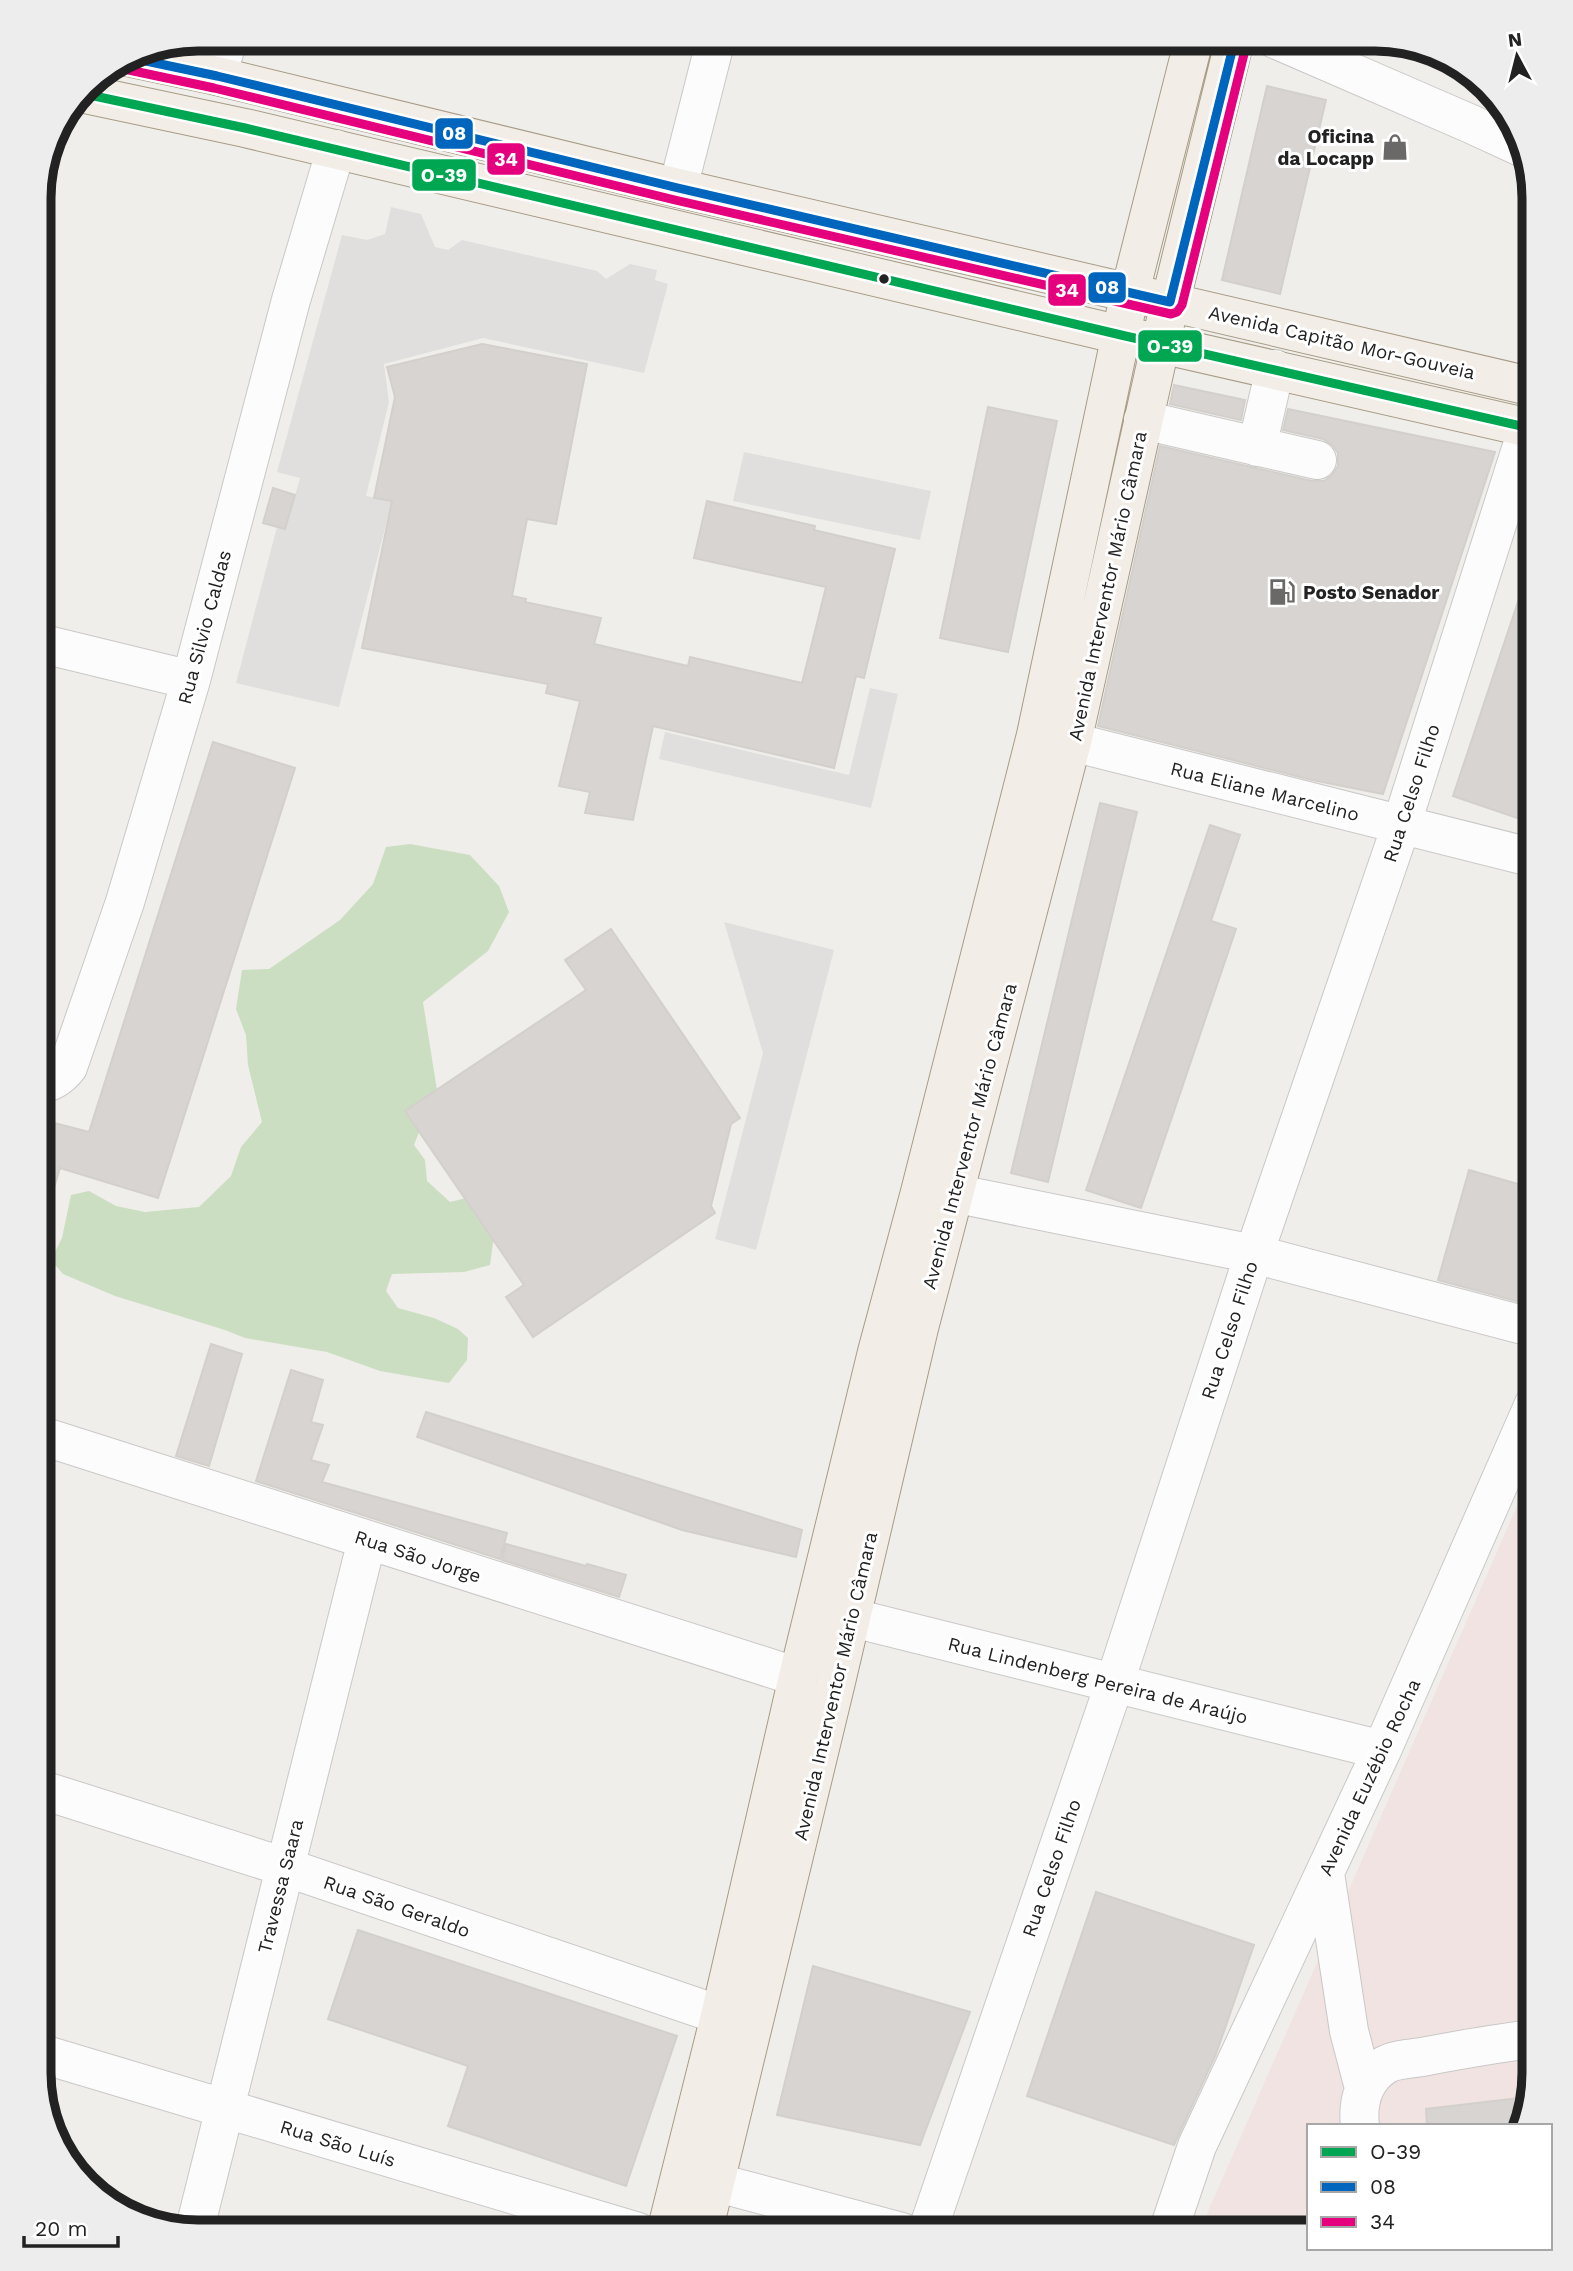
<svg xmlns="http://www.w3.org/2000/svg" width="1573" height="2271" font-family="'Work Sans',sans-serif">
	<rect width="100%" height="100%" fill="#f0eeeb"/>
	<!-- commercial -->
	<path fill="#f1e3e1" d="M1534,1467V2073L1520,2126H1309V2232H1199Z"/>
	<!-- forest -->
	<path fill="#cbdec1" d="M410,844L470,855L499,886L509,912L488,951L423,1002L437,1090L405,1111L419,1132L414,1145L425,1160L427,1181L450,1202L479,1195L495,1228L490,1265L464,1272L392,1274L386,1291L398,1308L434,1318L458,1329L468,1338L467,1360L449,1383L380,1371L327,1352L245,1338L225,1330L115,1296L63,1274L51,1260L62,1238L71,1195L89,1191L116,1206L145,1212L199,1207L231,1176L241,1147L262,1122L248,1065L246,1035L236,1009L242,970L269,969L340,920L373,884L386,847Z"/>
	<!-- parking -->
	<path fill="#e0dfde" d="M391,207L421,214L435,247L448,250L462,240L597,271L606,279L630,264L657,270L655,280L668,284L644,373L483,338L384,364L389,402L366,496L392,501L339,707L236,683L277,527L286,528L300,478L277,472L342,235L367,240L385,234Z
		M744,452L931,491L920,540L733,501Z
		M870,688L898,694L871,808L659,759L665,732L849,775Z
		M724,922L834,950L756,1250L715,1239L763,1053Z"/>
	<!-- building -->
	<path fill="#d7d4d2" stroke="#d3d0cc" stroke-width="2" d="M1267,86L1326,100L1280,294L1222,280Z
		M482,344L587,364L556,524L527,519L512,596L526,599L525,602L601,618L594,644L688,666L690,657L802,683L826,587L694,558L707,501L815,526L814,530L895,549L864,678L856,676L834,768L653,726L633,820L585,813L590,792L559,786L580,701L546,693L548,684L362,648L392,501L374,498L395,397L387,367Z
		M1174,385L1245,400L1241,420L1170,404Z
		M988,407L1057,421L1008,652L940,638Z
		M1288,409L1495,452L1383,794L1312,780L1098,726L1160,446L1312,481H1324L1332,475L1338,466V453L1332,445L1323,439L1283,430Z
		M273,488L295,495L285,529L263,523Z
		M1530,566L1535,567V824L1453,796Z
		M213,742L295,768L158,1198L60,1168L45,1217L39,1216V1119L89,1132Z
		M1100,803L1137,812L1048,1182L1011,1173Z
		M1210,825L1240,835L1211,921L1236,929L1141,1208L1086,1190Z
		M611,929L740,1118L731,1124L711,1206L715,1213L533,1337L506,1297L524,1285L405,1111L586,990L565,960Z
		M1469,1170L1535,1189L1534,1306L1438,1280Z
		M211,1344L242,1354L209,1466L176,1456Z
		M291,1370L323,1380L311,1422L323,1425L311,1460L329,1465L322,1482L507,1533L500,1559L256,1481Z
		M426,1412L802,1530L796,1557L682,1530L417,1437Z
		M506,1544L586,1566L587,1564L626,1575L619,1597L502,1560Z
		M1096,1892L1254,1945L1216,2054L1174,2145L1027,2096Z
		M358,1930L677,2036L626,2186L448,2126L468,2066L328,2019Z
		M813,1966L970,2012L920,2145L777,2115Z
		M1528,2097L1520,2126H1427L1426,2109Z"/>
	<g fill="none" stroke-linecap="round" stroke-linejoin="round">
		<defs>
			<path id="minor" d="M1275,39L1471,124L1521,147
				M217,76L228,39
				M678,188L716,39
				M1143,420L1317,460
				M1257,447L1275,369
				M39,643L191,680
				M1041,736L1072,742L1534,858
				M39,1084C52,1083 60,1077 68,1067L125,902L191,680L291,300L336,149
				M923,1187L1254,1254L1534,1328
				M39,1435L798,1677
				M821,1610L1382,1750
				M39,1789L285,1867L752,2026
				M1325,1873L1349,2031L1364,2088
				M39,2053L638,2232
				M1360,2126C1357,2101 1364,2079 1385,2065C1395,2059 1411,2059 1422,2057C1459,2050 1497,2043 1534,2039
				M684,2174L902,2232
				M194,2232L367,1540
				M927,2232L1114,1685L1254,1254L1401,826L1528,427
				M1168,2232L1197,2146L1382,1750L1534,1404"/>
			<path id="major" d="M127,57L217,76L678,188L1534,387
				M80,93L245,128L1121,335L1534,429
				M666,2232L720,2016L798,1677L877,1352L919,1196L1036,735L1130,292L1194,39
				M703,2232L835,1686L919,1328L1072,742L1165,324L1235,39"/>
		</defs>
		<!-- minor casing -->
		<use href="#minor" stroke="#c9c8c7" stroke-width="40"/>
		<!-- major casing -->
		<use href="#major" stroke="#a79c86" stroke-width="40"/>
		<!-- minor -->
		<use href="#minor" stroke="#fdfcfc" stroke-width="38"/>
		<!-- major -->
		<use href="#major" stroke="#f3ede7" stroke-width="38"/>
		<defs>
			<path id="bus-1" d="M80,93L245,128L1121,335L1534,429"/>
			<path id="bus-2" d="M127,57L217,76L678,188L1170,302L1235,39"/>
			<path id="bus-3" d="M124,69L214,88L675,200L1171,314L1177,312L1182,305L1247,42"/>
		</defs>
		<!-- bus-1 casing -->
		<use href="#bus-1" stroke="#fff" stroke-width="14"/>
		<!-- bus-2 casing -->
		<use href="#bus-2" stroke="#fff" stroke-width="14"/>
		<!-- bus-3 casing -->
		<use href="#bus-3" stroke="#fff" stroke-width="14"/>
		<!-- bus-1 -->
		<use href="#bus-1" stroke="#00a651" stroke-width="9"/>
		<!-- bus-2 -->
		<use href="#bus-2" stroke="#0065bd" stroke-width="9"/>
		<!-- bus-3 -->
		<use href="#bus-3" stroke="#e5007d" stroke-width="9"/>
	</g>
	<!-- icons -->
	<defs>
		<symbol id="shop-bare" viewBox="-9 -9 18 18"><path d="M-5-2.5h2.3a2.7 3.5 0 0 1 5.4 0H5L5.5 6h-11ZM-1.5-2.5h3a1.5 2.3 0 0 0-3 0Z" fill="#6a6968" stroke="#fff" stroke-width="2.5" paint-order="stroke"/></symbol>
		<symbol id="fuel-bare" viewBox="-9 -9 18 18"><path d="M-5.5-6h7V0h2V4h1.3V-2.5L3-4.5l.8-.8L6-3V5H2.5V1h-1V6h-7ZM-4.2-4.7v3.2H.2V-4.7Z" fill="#6a6968" stroke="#fff" stroke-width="2.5" paint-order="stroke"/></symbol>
	</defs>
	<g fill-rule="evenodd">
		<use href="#shop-bare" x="1376" y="128" width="38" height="38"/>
		<use href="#fuel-bare" x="1263" y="573" width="38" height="38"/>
	</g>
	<!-- markers -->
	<circle fill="#222" stroke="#fff" stroke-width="2.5" cx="884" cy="279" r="6"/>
	<g text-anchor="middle" stroke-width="6" stroke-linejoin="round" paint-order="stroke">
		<!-- poi labels -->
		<g font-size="19" font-weight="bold" fill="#222" stroke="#fff" text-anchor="end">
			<text x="1374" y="143">Oficina<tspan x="1374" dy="22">da Locapp</tspan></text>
			<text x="1303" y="599" text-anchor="start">Posto Senador</text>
		</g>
		<!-- street labels -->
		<g font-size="19" fill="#222" stroke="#fff">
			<text transform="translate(1342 342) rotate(13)" y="7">Avenida Capitão Mor-Gouveia</text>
			<text transform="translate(1107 586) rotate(-78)" y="7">Avenida Interventor Mário Câmara</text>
			<text transform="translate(204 627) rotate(-75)" y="7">Rua Silvio Caldas</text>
			<text transform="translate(1265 791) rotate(14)" y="7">Rua Eliane Marcelino</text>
			<text transform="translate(1411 793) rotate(-72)" y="7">Rua Celso Filho</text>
			<text transform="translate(969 1136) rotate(-75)" y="7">Avenida Interventor Mário Câmara</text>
			<text transform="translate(1229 1330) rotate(-72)" y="7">Rua Celso Filho</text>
			<text transform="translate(418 1556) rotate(18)" y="7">Rua São Jorge</text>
			<text transform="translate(1098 1680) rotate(14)" y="7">Rua Lindenberg Pereira de Araújo</text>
			<text transform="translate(835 1686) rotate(-77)" y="7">Avenida Interventor Mário Câmara</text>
			<text transform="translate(1369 1777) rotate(-65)" y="7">Avenida Euzébio Rocha</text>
			<text transform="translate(1051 1868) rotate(-71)" y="7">Rua Celso Filho</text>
			<text transform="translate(280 1886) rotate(-76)" y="7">Travessa Saara</text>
			<text transform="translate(397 1906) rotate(19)" y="7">Rua São Geraldo</text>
			<text transform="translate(338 2143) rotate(17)" y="7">Rua São Luís</text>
		</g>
	</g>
	<!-- crop -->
	<path d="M0 0H1573V2271H0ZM198 51H1375A147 147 0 0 1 1522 198V2073A147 147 0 0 1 1375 2220H198A147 147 0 0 1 51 2073V198A147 147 0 0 1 198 51Z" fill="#ededed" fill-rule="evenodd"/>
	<path fill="none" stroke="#222" stroke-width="9" d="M198 51H1375A147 147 0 0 1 1522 198V2073A147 147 0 0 1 1375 2220H198A147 147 0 0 1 51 2073V198A147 147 0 0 1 198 51Z"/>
	<g stroke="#fff" stroke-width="2.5">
		<rect x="434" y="117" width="40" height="33" rx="7" fill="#0065bd"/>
		<rect x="486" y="142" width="40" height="34" rx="7" fill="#e5007d"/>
		<rect x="411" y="158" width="66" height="34" rx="7" fill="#00a651"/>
		<rect x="1087" y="271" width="40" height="33" rx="7" fill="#0065bd"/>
		<rect x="1047" y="273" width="40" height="34" rx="7" fill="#e5007d"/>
		<rect x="1137" y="329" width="66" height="34" rx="7" fill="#00a651"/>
	</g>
	<g font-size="19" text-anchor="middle" font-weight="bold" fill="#fff">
		<text x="454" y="140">08</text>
		<text x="506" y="166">34</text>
		<text x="444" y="182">O-39</text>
		<text x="1107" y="294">08</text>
		<text x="1067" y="297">34</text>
		<text x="1170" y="353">O-39</text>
	</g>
	<!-- legend -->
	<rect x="1307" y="2124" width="245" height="126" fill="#ffffff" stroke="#a7a7a7" stroke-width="2"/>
	<rect x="1321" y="2147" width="35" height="10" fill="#00a651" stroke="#a7a7a7" stroke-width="2"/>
	<text x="1370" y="2159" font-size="21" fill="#222222">O-39</text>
	<rect x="1321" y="2182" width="35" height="10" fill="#0065bd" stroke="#a7a7a7" stroke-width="2"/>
	<text x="1370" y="2194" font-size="21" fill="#222222">08</text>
	<rect x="1321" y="2217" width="35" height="10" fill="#e5007d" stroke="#a7a7a7" stroke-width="2"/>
	<text x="1370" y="2229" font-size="21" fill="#222222">34</text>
	<!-- north arrow -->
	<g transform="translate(1517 56) rotate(353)" stroke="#ffffff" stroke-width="5" paint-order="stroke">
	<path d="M0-5L12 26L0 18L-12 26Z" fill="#222222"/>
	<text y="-10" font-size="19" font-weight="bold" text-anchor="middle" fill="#222222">N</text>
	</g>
	<!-- scale -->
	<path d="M24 2236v10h94v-10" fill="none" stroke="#222222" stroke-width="3.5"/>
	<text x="35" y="2236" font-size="21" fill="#222222" stroke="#ffffff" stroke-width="5" paint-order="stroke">20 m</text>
</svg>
